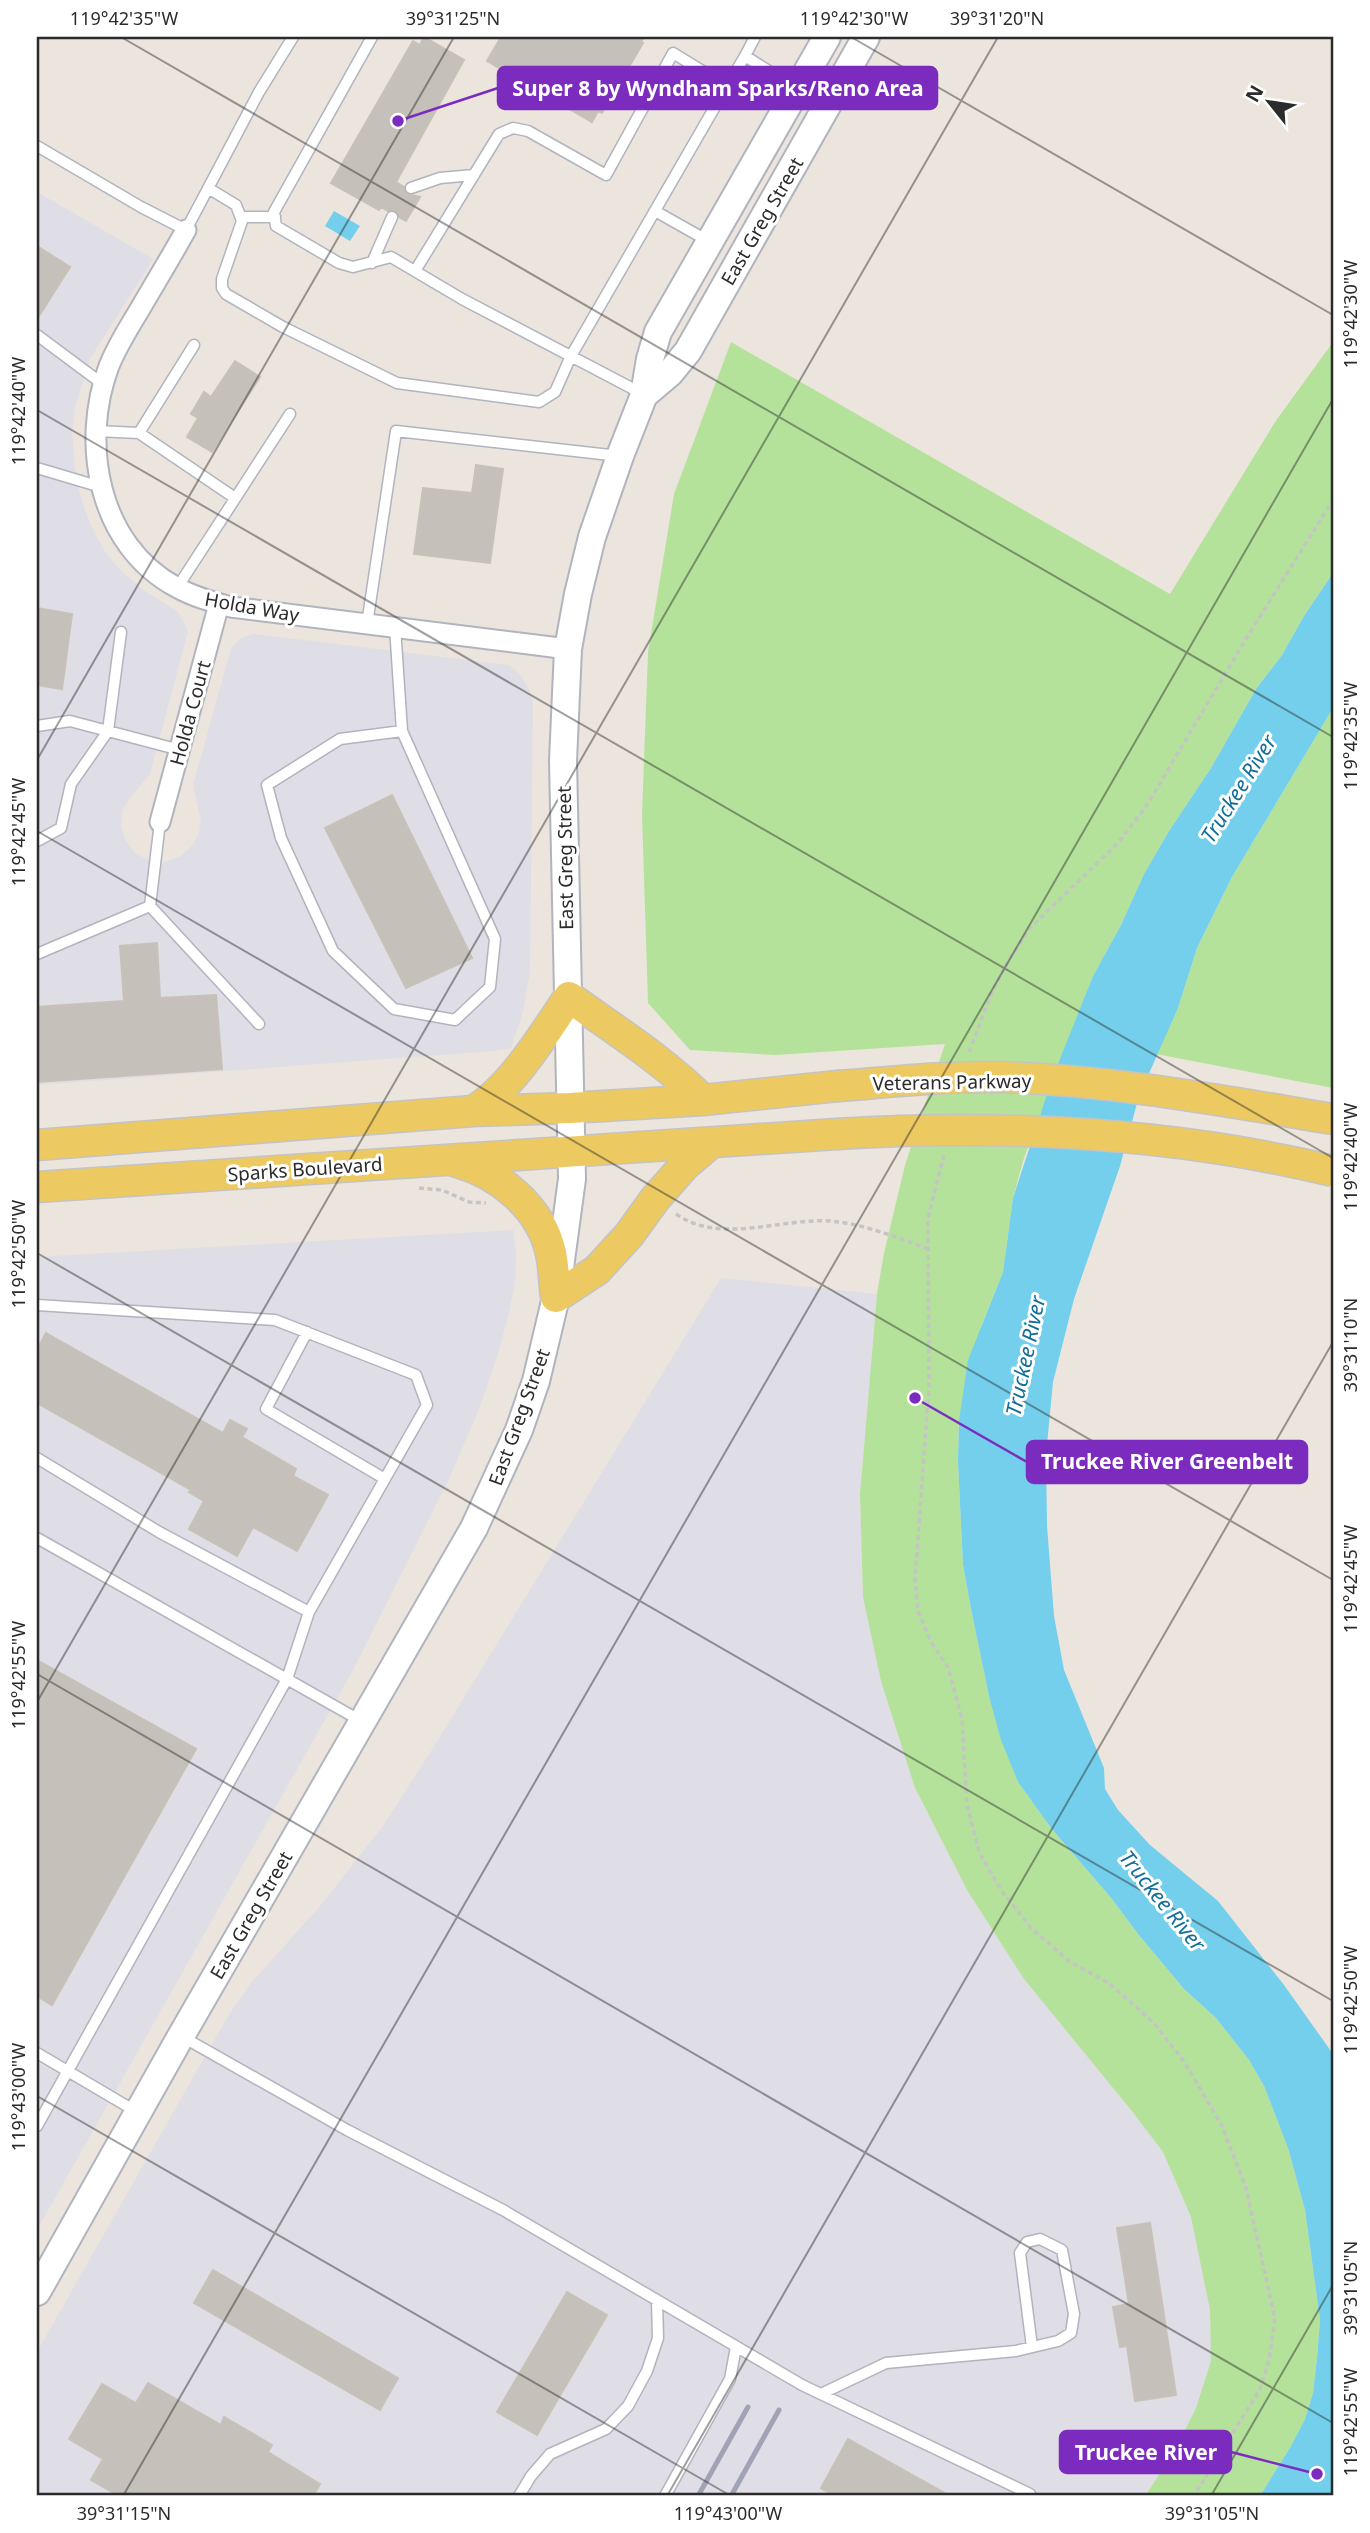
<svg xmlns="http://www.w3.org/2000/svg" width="1370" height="2533" font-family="'Noto Sans',sans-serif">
	<rect width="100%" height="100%" fill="#ece5dd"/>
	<!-- industrial -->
	<path fill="#dfdde5" d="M37,192L153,259L90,359L75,407L72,431L76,480L85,510L94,532L106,553L123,573L145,591L178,612L188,631L150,774L129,799L122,811L121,827L126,841L134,852L148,860L164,862L179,857L192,846L199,833L201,821L193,786L228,659L232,647L241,638L253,634L508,665L520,674L528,687L533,701L530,971L523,1012L511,1048L494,1051L37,1085Z
		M513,1230L516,1253L515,1282L508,1317L497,1357L477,1414L448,1481L353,1670L37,2230V1257Z
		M721,1278L877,1294L860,1494L863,1597L915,1788L967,1890L1024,1979L1131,2110L1163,2152L1191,2217L1210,2310L1211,2361L1196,2408L1174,2452L1145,2496H37V2352L228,2016L251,1983L321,1905L383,1826L438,1740Z"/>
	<!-- green -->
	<path fill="#b5e29b" d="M731,342L1170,594L1275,422L1333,342V573L1304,616L1282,655L1256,689L1211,768L1169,831L1144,874L1121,925L1093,976L1024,1158L1013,1198L1003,1272L982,1324L959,1420L958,1462L963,1565L971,1609L989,1696L1018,1782L1051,1828L1112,1899L1138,1934L1184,1989L1216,2018L1249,2060L1264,2086L1288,2148L1305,2210L1320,2320L1317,2358L1313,2393L1305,2419L1291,2446L1260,2496H1145L1174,2452L1196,2408L1211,2361L1210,2310L1191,2217L1163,2152L1131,2110L1024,1979L967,1890L915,1788L881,1681L863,1597L860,1494L877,1294L884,1253L905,1165L945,1044L775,1055L690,1050L648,1003L642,815L648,652L674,494Z
		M1333,708V1088L1156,1054L1178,1008L1197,948L1232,877Z"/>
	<!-- water -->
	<path fill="#73cfec" d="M334,211L360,226L350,241L325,226Z
		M1333,573V708L1232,877L1197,948L1178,1008L1139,1096L1120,1166L1074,1299L1053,1382L1046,1455L1047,1526L1054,1616L1064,1670L1104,1768L1105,1789L1118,1810L1150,1845L1218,1901L1284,1985L1333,2054V2496H1260L1291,2446L1305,2419L1313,2393L1317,2358L1320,2320L1305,2210L1288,2148L1264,2086L1249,2060L1216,2018L1184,1989L1138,1934L1112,1899L1051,1828L1018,1782L1001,1740L989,1696L971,1609L963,1565L958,1462L959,1420L968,1360L1003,1272L1013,1198L1052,1079L1093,976L1121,925L1144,874L1169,831L1211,768L1256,689L1282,655L1304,616Z"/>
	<!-- building -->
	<path fill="#c5c0b9" stroke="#c8c1b7" stroke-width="2" d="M424,37L464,60L396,182L404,187L407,194L420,197L406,221L399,217L396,211H388L381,207L379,210L331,183L413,41L420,45Z
		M501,37H644L641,42L643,43L602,113L598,111L592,122L487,61Z
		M37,246L70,267L37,319Z
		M235,361L260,377L212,452L187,437L198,418L191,414L204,392L211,397Z
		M476,465L503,469L490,563L414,554L423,488L472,493Z
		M37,608L72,614L62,689L37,685Z
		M392,795L472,958L406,988L325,828Z
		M157,943L160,998L216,995L222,1069L37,1082V1007L124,1001L120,946Z
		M46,1333L223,1433L230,1420L247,1429L242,1437L296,1469L293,1476L328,1495L297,1551L253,1527L237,1556L189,1529L204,1501L189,1492L191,1490L37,1403V1350Z
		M37,1660L196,1749L52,2005L37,1996Z
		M1150,2223L1176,2395L1135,2401L1127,2346L1120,2347L1113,2307L1129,2304L1117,2228Z
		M213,2270L398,2378L380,2410L194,2303Z
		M567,2292L607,2315L537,2435L497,2412Z
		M148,2383L221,2425L224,2417L272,2445L268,2452L320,2484L313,2496H119L91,2480L103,2459L69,2439L102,2384L136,2403Z
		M848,2439L950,2496H835L821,2488Z"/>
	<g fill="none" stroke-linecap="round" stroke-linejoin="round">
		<defs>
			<path id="service" d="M372,37L274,212L276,226L339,263L353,267L391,257L462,299L641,393
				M745,56L755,37
				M727,86L745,56L797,89
				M37,146L141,207L186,230L259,92L293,37
				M208,188L236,205L242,221L222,279V288L226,294L283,327L397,383L539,402L555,392L571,356L727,86L673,53L606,175L528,131L513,128L499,134L415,271
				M411,188L440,178L474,175
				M655,211L710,242
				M241,217H275
				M372,263L392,217
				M37,335L104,385
				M96,431L139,433L194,345
				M139,433L235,498
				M37,468L101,487
				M177,588L290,414
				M367,624L396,431L619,456
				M395,627L402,731L495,939L490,987L455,1020L394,1009L333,951L281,838L267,785L340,739L402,731
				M37,726L70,721L180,750
				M160,822L150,906L259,1024
				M37,841L61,828L71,784L108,731L121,632
				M37,954L150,906
				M37,1305L275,1320L416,1375L427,1405L309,1612L287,1679L37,2126
				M307,1332L266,1409L385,1479
				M37,1458L159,1532L309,1612
				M37,1538L354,1717
				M181,2036L347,2130L503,2210L802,2385L1030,2494
				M37,2053L137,2112
				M823,2393L886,2363L1016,2351L1058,2341L1071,2333L1074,2314L1062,2250L1040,2239L1027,2242L1020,2253L1032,2347
				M519,2496L531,2476L550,2454L606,2429L628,2406L647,2371L658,2338L657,2301
				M665,2496L730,2379L736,2347"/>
			<path id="minor" d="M186,230C171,257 155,283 140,309C129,327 117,346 109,366C80,443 98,545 176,587C194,597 212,602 231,607L568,649
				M160,822L219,604"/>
			<path id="secondary" d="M644,395L670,373L688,351L866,37
				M37,2292L181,2036L474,1528L519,1430L536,1381L556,1297L572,1179L563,761L568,649L578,594L592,537L620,456L644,395L650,359L658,332L827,37"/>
			<path id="primary" d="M473,1111C510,1090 545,1033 569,997C615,1030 663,1060 703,1100
				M37,1145L473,1111L570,1108L703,1100L838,1086
				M457,1162C499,1174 541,1207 551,1253C554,1267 554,1282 556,1297L597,1270L629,1235L655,1199L684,1166L711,1143
				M37,1187L837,1134"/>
		</defs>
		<!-- service casing -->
		<use href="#service" stroke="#b1b4be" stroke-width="13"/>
		<!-- minor casing -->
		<use href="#minor" stroke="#b1b4be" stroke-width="23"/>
		<!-- secondary casing -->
		<use href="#secondary" stroke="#b1b4be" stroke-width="30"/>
		<!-- primary casing -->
		<use href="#primary" stroke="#c4c4c4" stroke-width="33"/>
		<!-- path -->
		<path stroke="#c4c4c4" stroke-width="3.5" stroke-dasharray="5 3.5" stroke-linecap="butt" d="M969,1052L992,992L1010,958L1030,928L1118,843L1147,805L1244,642L1333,500
			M944,1155L928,1218L929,1386L915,1580L918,1611L931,1642L948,1667L962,1719L967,1805L979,1852L1001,1890L1031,1928L1069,1961L1110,1984L1153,2022L1183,2060L1221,2124L1246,2188L1275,2319L1269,2360L1260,2389L1194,2496
			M419,1188L442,1190L469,1202L486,1203
			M676,1214C720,1245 780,1218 830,1221C864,1224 896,1237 928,1249"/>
		<!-- service -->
		<use href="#service" stroke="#fff" stroke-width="10"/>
		<!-- minor -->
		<use href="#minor" stroke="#fff" stroke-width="19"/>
		<!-- secondary -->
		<use href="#secondary" stroke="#fff" stroke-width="26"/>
		<!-- primary -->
		<use href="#primary" stroke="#edc961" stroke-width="30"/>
		<!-- rail -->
		<path stroke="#a0a3b5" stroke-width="5" d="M698,2496L748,2407
			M731,2496L779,2410"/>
		<defs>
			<path id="primary-bridge" d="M838,1086C891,1082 945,1076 999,1077C1111,1080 1223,1101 1333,1119
				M837,1134C1003,1124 1171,1132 1333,1171"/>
		</defs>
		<!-- primary-bridge casing -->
		<use href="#primary-bridge" stroke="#c4c4c4" stroke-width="33" stroke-linecap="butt"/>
		<!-- primary-bridge -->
		<use href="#primary-bridge" stroke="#edc961" stroke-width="30"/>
	</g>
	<!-- ticks -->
	<path fill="none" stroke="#2b2b2b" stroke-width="2" stroke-opacity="0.45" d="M121,37L1333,737M851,37L1333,315M37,410L1333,1158M37,760L454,37M37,831L1333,1580M37,1253L1333,2001M37,1674L1333,2423M37,1702L998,37M37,2096L731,2496M123,2496L1333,399M667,2496L1333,1342M1211,2496L1333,2285"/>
	<g text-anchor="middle" stroke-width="6" stroke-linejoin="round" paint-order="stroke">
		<!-- street labels -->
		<g font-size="19" fill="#2b2b2b" stroke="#fff">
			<text transform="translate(762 221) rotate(-60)" y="7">East Greg Street</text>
			<text transform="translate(252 607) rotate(10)" y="7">Holda Way</text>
			<text transform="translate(190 713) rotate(-75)" y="7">Holda Court</text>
			<text transform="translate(565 858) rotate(-91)" y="7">East Greg Street</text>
			<text transform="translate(952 1082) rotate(-1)" y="7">Veterans Parkway</text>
			<text transform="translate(305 1169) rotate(-4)" y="7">Sparks Boulevard</text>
			<text transform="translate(519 1417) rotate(-70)" y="7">East Greg Street</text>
			<text transform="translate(251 1915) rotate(-60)" y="7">East Greg Street</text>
		</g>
		<!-- water labels -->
		<g font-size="21" font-style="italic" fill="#116e99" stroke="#fff">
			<text transform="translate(1239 789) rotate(-58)" y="7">Truckee River</text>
			<text transform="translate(1026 1356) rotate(-78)" y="7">Truckee River</text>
			<text transform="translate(1162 1901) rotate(51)" y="7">Truckee River</text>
		</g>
	</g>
	<!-- callouts -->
	<path fill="none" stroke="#7b2cbf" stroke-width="2.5" d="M398 121L498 88M915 1398L1027 1462M1317 2474L1231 2452"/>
	<g fill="#7b2cbf" stroke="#fff" stroke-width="2.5">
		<circle cx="398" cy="121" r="7"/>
		<circle cx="915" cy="1398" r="7"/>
		<circle cx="1317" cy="2474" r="7"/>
	</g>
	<g fill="#7b2cbf" stroke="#7b2cbf" stroke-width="2.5">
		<rect x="498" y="67" width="439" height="42" rx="7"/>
		<rect x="1027" y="1441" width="280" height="42" rx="7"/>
		<rect x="1060" y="2431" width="171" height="42" rx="7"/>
	</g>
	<g font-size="21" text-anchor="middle" font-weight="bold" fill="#fff">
		<text x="718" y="96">Super 8 by Wyndham Sparks/Reno Area</text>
		<text x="1167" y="1469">Truckee River Greenbelt</text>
		<text x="1146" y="2460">Truckee River</text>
	</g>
	<!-- border -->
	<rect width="1370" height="2533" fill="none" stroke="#ffffff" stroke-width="77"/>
	<!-- north arrow -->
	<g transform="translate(1269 102) rotate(300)" stroke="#ffffff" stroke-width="5" paint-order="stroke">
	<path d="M0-5L12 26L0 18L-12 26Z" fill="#2b2b2b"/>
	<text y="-10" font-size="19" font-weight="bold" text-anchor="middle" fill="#2b2b2b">N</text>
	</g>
	<rect x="38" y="38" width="1294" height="2456" fill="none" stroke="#2b2b2b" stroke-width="2.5"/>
	<g font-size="18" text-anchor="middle" fill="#2b2b2b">
		<text x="124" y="25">119°42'35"W</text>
		<text x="453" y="25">39°31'25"N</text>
		<text x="854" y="25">119°42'30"W</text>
		<text x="997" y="25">39°31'20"N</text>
		<text transform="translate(1351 314) rotate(-90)" y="6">119°42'30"W</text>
		<text transform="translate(19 411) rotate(-90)" y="6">119°42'40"W</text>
		<text transform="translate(1351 736) rotate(-90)" y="6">119°42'35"W</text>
		<text transform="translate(19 832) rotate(-90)" y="6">119°42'45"W</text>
		<text transform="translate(1351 1157) rotate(-90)" y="6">119°42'40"W</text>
		<text transform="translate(19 1254) rotate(-90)" y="6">119°42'50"W</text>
		<text transform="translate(1351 1345) rotate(-90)" y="6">39°31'10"N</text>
		<text transform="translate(1351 1579) rotate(-90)" y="6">119°42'45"W</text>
		<text transform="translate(19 1675) rotate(-90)" y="6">119°42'55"W</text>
		<text transform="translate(1351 2000) rotate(-90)" y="6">119°42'50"W</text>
		<text transform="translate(19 2097) rotate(-90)" y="6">119°43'00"W</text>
		<text transform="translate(1351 2288) rotate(-90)" y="6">39°31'05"N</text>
		<text transform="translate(1351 2422) rotate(-90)" y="6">119°42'55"W</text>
		<text x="124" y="2520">39°31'15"N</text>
		<text x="728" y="2520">119°43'00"W</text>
		<text x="1212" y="2520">39°31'05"N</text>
	</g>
</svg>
